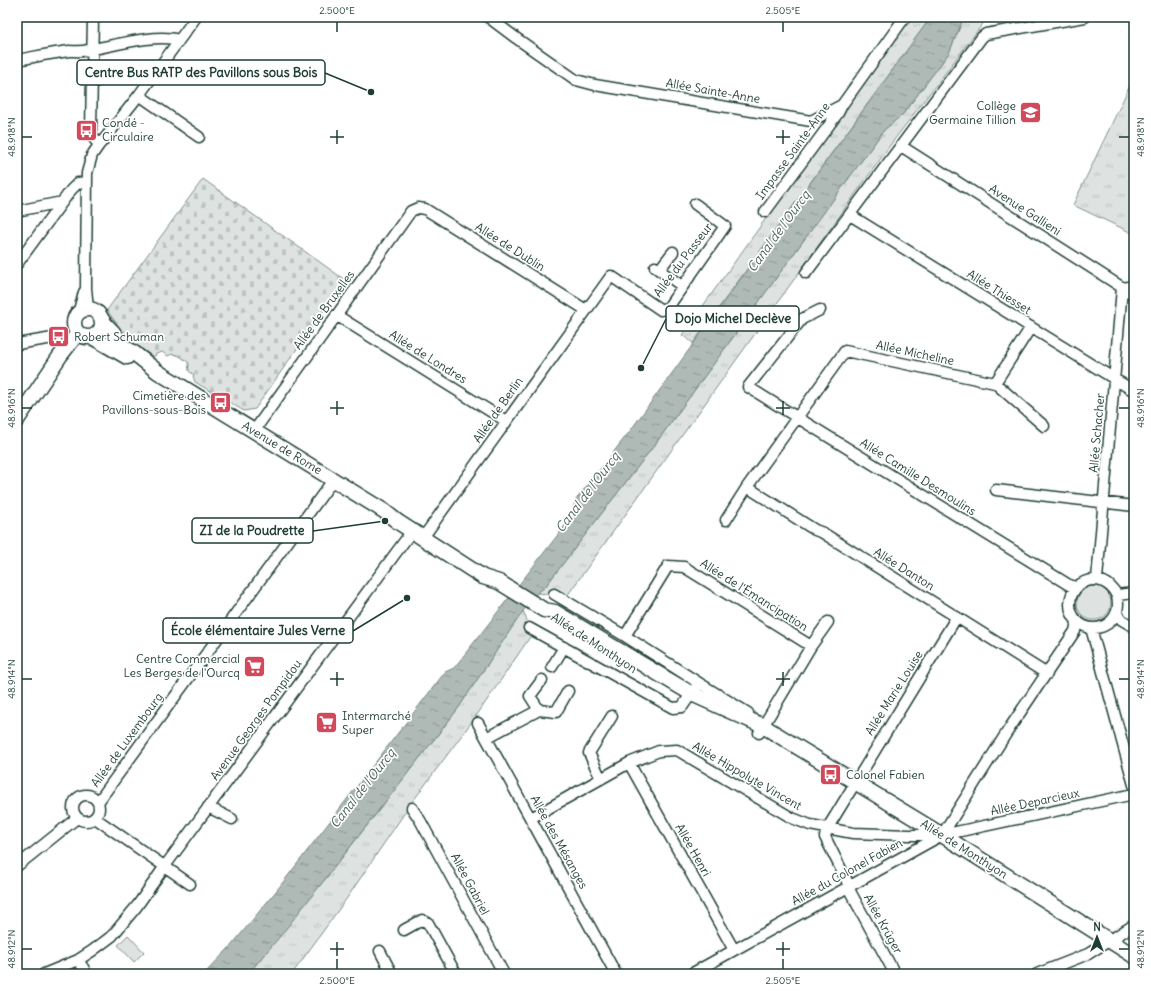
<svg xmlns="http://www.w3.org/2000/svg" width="1151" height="991" font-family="Delius,sans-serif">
	<defs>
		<pattern id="cemetery-stones" width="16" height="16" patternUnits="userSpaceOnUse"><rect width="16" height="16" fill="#dee3e2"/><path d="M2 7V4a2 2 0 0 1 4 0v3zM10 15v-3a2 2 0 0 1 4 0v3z" fill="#bec4c2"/></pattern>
		<pattern id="park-tufts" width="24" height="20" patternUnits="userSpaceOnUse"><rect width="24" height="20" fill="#dee3e2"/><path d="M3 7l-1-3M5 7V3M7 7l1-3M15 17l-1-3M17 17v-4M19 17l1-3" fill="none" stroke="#bec4c2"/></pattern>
		<pattern id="water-ripples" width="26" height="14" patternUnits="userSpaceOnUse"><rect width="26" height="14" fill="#afbab7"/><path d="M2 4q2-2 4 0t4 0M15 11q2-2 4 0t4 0" fill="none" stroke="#8e9896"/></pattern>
	</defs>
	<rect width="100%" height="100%" fill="#fff"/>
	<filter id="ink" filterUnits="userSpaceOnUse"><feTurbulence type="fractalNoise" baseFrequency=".025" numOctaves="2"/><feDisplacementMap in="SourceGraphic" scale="8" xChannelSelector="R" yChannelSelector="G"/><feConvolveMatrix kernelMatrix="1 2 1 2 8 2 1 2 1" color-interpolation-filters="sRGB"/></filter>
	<g filter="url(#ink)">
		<!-- grass -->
		<path fill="#dee3e2" stroke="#7e908b" d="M1077 603a17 17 0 1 1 34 0a17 17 0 1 1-34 0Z
			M128,935L144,952L134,962L118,945Z"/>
		<!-- cemetery -->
		<path fill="url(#cemetery-stones)" stroke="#7e908b" d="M203,179L345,280L255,409L244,411L195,382L193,376L194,375L189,371L188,362C182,358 175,351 168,356L162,352L156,354L154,357L129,341L107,310Z"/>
		<!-- park -->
		<path fill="url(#park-tufts)" stroke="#7e908b" d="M911,17H931L693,343L682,335Z
			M964,17H988L894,140L567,596L537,593L545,587L656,443L884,130L903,114L949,53Z
			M1134,77V234L1073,205Z
			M523,611L525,615L532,634L479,712L410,805L347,898L292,974H248L327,877L457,710Z"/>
		<!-- water -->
		<path fill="url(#water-ripples)" stroke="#758883" d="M931,17H964L949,53L903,114L884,130L656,443L545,587L537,593L523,611L457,710L282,934L248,974H204L231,946L277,890L445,672L454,668L571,518L575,501L630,431Z"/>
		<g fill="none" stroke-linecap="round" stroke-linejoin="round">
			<defs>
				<path id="street" d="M93,17L91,130L92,136L99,145
					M488,17L516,38L576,80L595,85L811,121L842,105L905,17
					M17,60C34,57 52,53 69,51C75,51 82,52 88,50C112,46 156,33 179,40
					M139,95L199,137
					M901,146L1134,295
					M17,211L62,202
					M765,212L838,113L842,105
					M850,215L1134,391
					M17,264L71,190L78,183L87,182
					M655,267L682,286
					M659,270L673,252
					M806,273L982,37L986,34L1085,17
					M88,309L86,288L87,173L92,155L99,145L106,137L139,95L196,17
					M820,310L802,319L748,387L1069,585L1076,587
					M78,314L84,292
					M336,315L506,421
					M17,344L53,338
					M995,383L1044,426
					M254,431L411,211L418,208L425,209L586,310
					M747,487L815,530L823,533L1047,674
					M996,490L1134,506
					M726,520L747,487L845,351L995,383L1031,327
					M415,530L422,535L427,532L611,276L661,310L669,306L725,226L695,204
					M1097,579L1122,288L1134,286
					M1070 604a24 24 0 1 1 48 0a24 24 0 1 1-48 0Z
					M1117,595L1134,593
					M1117,614L1122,620L1134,627
					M529,628L673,708L682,707L699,683L625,636L554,594
					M1091,628L1134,785
					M625,636L668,566L684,567L811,646
					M552,667L564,647
					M542,680L530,696L539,710L556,712L568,691
					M699,683L748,713
					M478,723L616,974
					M759,733L811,646L828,622
					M486,738L539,710
					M629,763L734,950
					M601,779L589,753L612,716
					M73 808a13 13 0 1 1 26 0a13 13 0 1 1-26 0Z
					M98,802L333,480
					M208,807L232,819
					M412,808L420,820L504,974
					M95,818L190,884
					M531,818L629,763L659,751L677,750L792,818L810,825L853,833L909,835H942L1134,794
					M17,866L77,818
					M404,930L422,920L428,923L456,974
					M380,951L392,974
					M78,960L84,969L83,974
					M44,974L78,960L92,951L112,936L137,906L165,866L412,531
					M691,974L942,835L1009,729L1075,631L1077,621
					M895,974L851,893L846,879L825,837L827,829L956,618
					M1037,974L1088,954L1134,925"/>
				<path id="secondary" d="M74 323a14 14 0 1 1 28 0a14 14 0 1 1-28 0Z
					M101,318L106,325L113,332L121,345L134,353L158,372L384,511L398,522L483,577L499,582L544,610L555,612L692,694L763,726L942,835L1134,956
					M92,337L127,357
					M17,420L60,356L78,333"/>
			</defs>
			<!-- street casing -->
			<use href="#street" stroke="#1f3d34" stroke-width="13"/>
			<!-- secondary casing -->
			<use href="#secondary" stroke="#1f3d34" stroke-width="17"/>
			<!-- street -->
			<use href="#street" stroke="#fff" stroke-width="10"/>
			<!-- secondary -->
			<use href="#secondary" stroke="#fff" stroke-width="14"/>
		</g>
	</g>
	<!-- ticks -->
	<path fill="none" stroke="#1f3d34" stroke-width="1.5" d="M337,22V32M783,22V32M337,130V144M783,130V144M22,137H32M330,137H344M776,137H790M1119,137H1129M337,401V415M783,401V415M22,408H32M330,408H344M776,408H790M1119,408H1129M337,672V686M783,672V686M22,679H32M330,679H344M776,679H790M1119,679H1129M337,942V956M783,942V956M22,949H32M330,949H344M776,949H790M1119,949H1129M337,959V969M783,959V969"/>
	<!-- icons -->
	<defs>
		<symbol id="school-square" viewBox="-11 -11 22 22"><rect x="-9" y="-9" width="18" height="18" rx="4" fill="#d1495b" stroke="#fff"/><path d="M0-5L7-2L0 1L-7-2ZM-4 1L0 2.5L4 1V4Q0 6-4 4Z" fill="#fff"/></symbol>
		<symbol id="bus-square" viewBox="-11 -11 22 22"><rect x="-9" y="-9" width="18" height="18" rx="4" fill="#d1495b" stroke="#fff"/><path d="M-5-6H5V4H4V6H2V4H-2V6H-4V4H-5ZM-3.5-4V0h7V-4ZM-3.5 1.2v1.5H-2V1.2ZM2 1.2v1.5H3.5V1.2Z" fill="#fff"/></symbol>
		<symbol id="supermarket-square" viewBox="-11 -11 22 22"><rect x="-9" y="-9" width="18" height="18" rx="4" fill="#d1495b" stroke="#fff"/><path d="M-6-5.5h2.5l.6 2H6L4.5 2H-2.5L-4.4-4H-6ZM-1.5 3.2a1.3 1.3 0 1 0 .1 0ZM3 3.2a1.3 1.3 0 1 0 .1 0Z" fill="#fff"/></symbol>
	</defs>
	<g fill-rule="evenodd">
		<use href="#school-square" x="1018" y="100" width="25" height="25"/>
		<use href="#bus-square" x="74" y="118" width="25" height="25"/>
		<use href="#bus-square" x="46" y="324" width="25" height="25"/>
		<use href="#bus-square" x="208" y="390" width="25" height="25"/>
		<use href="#supermarket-square" x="242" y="654" width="25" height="25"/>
		<use href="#supermarket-square" x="314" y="710" width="25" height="25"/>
		<use href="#bus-square" x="818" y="762" width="25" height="25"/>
	</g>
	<g text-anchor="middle" stroke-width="3.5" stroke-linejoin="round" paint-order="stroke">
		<!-- street labels -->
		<g font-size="12" fill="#1f3d34" stroke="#fff">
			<text transform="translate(713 91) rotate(10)" y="4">Allée Sainte-Anne</text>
			<text transform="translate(793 151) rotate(-54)" y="4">Impasse Sainte-Anne</text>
			<text transform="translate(1025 210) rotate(33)" y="4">Avenue Gallieni</text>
			<text transform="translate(510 247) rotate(32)" y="4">Allée de Dublin</text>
			<text transform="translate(683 260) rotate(-53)" y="4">Allée du Passeur</text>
			<text transform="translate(999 292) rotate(32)" y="4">Allée Thiesset</text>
			<text transform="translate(324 310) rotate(-54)" y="4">Allée de Bruxelles</text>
			<text transform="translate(915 353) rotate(12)" y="4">Allée Micheline</text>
			<text transform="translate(428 357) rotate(32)" y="4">Allée de Londres</text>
			<text transform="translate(498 410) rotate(-55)" y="4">Allée de Berlin</text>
			<text transform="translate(1097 433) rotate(-85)" y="4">Allée Schacher</text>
			<text transform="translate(282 448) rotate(31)" y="4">Avenue de Rome</text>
			<text transform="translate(918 477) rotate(32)" y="4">Allée Camille Desmoulins</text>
			<text transform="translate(904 569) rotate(32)" y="4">Allée Danton</text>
			<text transform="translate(754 595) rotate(32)" y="4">Allée de l'Émancipation</text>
			<text transform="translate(594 643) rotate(33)" y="4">Allée de Monthyon</text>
			<text transform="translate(894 693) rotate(-58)" y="4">Allée Marie Louise</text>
			<text transform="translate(256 720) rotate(-54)" y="4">Avenue Georges Pompidou</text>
			<text transform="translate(127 740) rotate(-54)" y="4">Allée de Luxembourg</text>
			<text transform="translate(747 776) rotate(30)" y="4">Allée Hippolyte Vincent</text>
			<text transform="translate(1035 802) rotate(-12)" y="4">Allée Deparcieux</text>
			<text transform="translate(559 842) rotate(61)" y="4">Allée des Mésanges</text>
			<text transform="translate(964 849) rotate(32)" y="4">Allée de Monthyon</text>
			<text transform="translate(693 850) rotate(60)" y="4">Allée Henri</text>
			<text transform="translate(847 872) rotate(-29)" y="4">Allée du Colonel Fabien</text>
			<text transform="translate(470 884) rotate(62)" y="4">Allée Gabriel</text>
			<text transform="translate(883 924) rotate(61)" y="4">Allée Krüger</text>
		</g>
		<!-- poi labels -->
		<g font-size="12" fill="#1f3d34" stroke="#fff" text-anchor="start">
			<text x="1016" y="110" text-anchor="end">Collège<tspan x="1016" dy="14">Germaine Tillion</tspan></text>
			<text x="102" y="127">Condé -<tspan x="102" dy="14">Circulaire</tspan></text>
			<text x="74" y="341">Robert Schuman</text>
			<text x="206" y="400" text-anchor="end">Cimetière des<tspan x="206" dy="14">Pavillons-sous-Bois</tspan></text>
			<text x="240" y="663" text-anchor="end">Centre Commercial<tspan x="240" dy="14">Les Berges de l'Ourcq</tspan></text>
			<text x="342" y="720">Intermarché<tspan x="342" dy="14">Super</tspan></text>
			<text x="846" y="779">Colonel Fabien</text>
		</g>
		<!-- water labels -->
		<g font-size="13" font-style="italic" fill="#4a625b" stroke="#fff">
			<text transform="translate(778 231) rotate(-54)" y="5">Canal de l'Ourcq</text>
			<text transform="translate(587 492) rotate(-53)" y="5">Canal de l'Ourcq</text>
			<text transform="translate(362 788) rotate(-52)" y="5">Canal de l'Ourcq</text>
		</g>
	</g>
	<!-- callouts -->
	<path fill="none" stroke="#1f3d34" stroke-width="1.5" d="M371 92L325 73M641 368L666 319M385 521L313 531M407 598L353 631"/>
	<g fill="#1f3d34" stroke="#fff" stroke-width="1.5">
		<circle cx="371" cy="92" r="4"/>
		<circle cx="641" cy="368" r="4"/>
		<circle cx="385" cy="521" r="4"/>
		<circle cx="407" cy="598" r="4"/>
	</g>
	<g fill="#fff" stroke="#1f3d34" stroke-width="1.5">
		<rect x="77" y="60" width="248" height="25" rx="4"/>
		<rect x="666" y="306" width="133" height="25" rx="4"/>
		<rect x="192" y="518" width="121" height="25" rx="4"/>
		<rect x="163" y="618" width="190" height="25" rx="4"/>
	</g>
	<g font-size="13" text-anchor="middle" font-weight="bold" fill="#1f3d34">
		<text x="201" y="77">Centre Bus RATP des Pavillons sous Bois</text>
		<text x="733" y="323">Dojo Michel Declève</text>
		<text x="252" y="535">ZI de la Poudrette</text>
		<text x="258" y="635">École élémentaire Jules Verne</text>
	</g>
	<!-- margin -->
	<rect width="1151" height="991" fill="none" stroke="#fff" stroke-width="44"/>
	<!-- north arrow -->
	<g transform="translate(1097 937)" stroke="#ffffff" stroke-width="3" paint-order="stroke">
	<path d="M0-3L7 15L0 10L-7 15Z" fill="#1f3d34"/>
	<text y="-6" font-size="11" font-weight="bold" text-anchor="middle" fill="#1f3d34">N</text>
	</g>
	<rect x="22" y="22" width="1107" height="947" fill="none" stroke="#1f3d34" stroke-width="1.5"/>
	<g font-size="10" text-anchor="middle" fill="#1f3d34">
		<text x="337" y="14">2.500°E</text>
		<text x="783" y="14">2.505°E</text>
		<text transform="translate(11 137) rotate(-90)" y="4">48.918°N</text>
		<text transform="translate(1140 137) rotate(-90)" y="4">48.918°N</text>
		<text transform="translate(11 408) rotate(-90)" y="4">48.916°N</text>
		<text transform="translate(1140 408) rotate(-90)" y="4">48.916°N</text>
		<text transform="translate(11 679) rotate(-90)" y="4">48.914°N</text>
		<text transform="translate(1140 679) rotate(-90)" y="4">48.914°N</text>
		<text transform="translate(11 949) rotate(-90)" y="4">48.912°N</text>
		<text transform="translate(1140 949) rotate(-90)" y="4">48.912°N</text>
		<text x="337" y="984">2.500°E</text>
		<text x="783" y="984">2.505°E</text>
	</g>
</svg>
